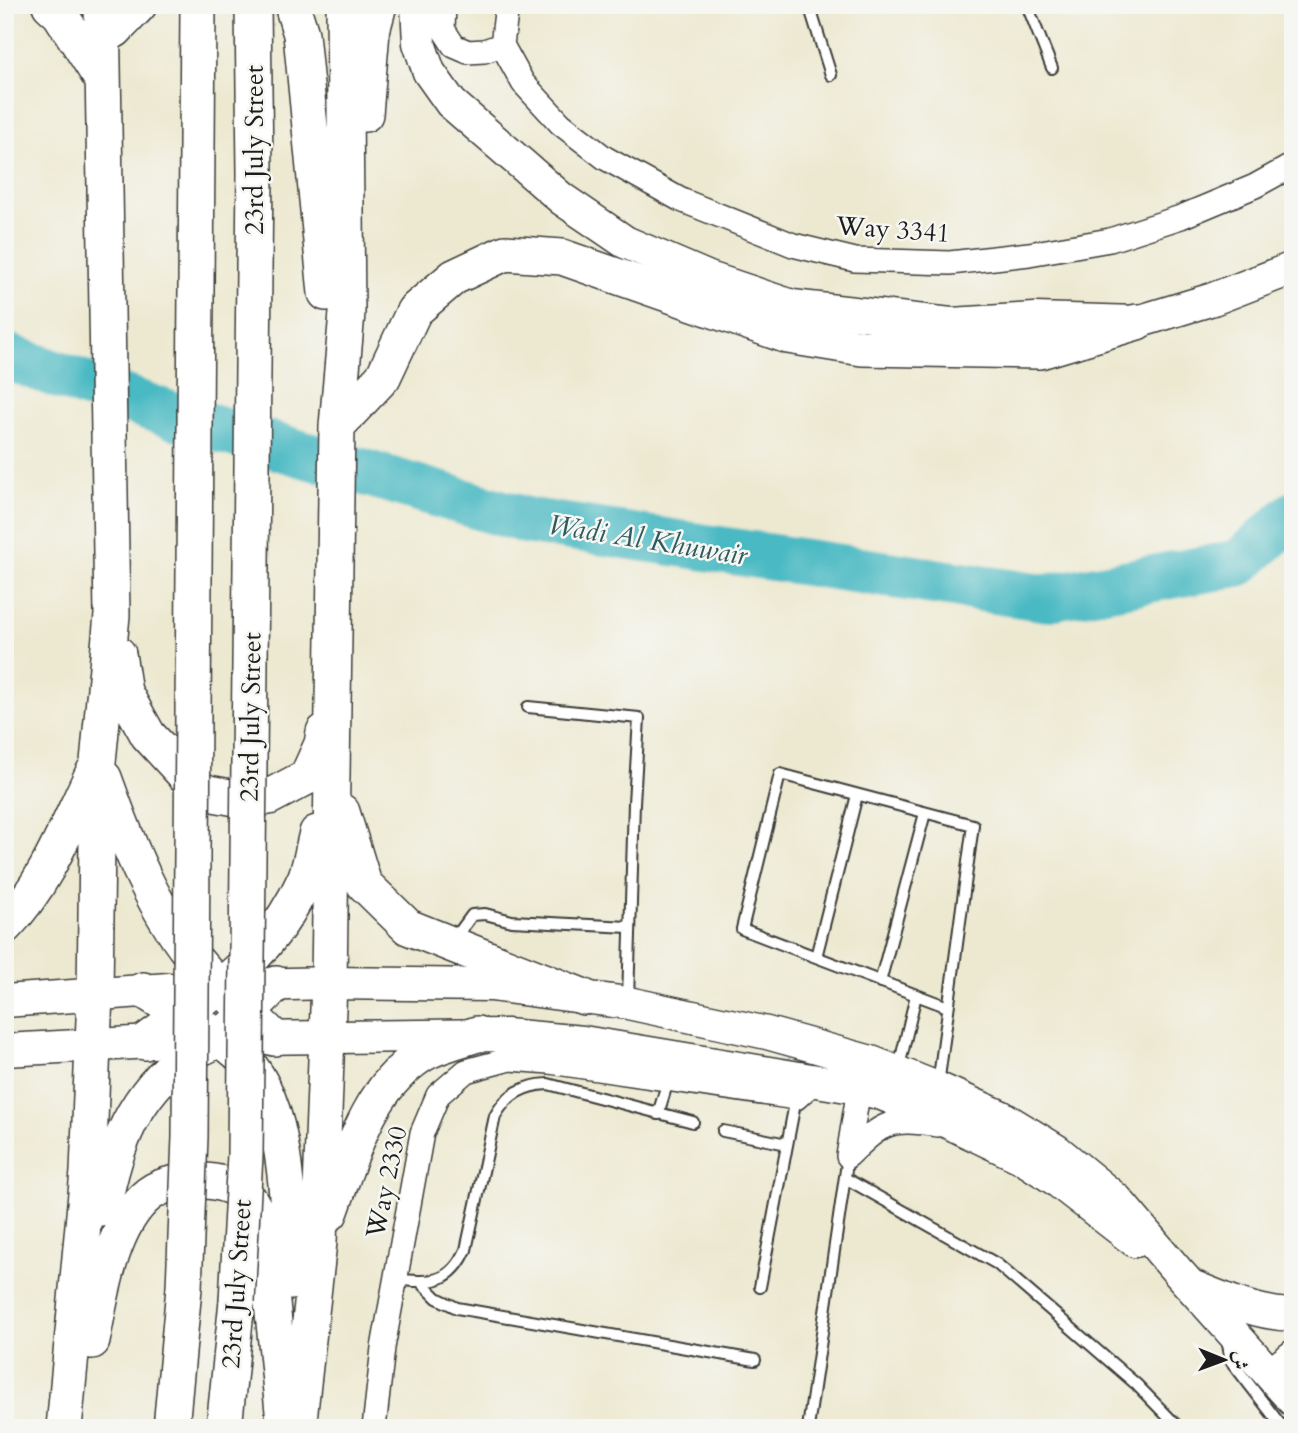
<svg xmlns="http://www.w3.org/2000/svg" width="1298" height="1433" font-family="Cardo,Amiri,serif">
	<rect width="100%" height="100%" fill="#f6f6f2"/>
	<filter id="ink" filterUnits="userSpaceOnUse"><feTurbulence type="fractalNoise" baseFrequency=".0143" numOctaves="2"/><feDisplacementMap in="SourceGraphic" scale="14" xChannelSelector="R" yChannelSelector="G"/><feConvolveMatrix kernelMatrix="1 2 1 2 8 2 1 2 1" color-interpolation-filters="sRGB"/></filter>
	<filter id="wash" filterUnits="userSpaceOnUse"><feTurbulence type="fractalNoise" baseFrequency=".00686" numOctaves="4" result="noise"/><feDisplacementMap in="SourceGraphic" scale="28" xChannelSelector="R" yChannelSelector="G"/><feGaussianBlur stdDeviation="1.57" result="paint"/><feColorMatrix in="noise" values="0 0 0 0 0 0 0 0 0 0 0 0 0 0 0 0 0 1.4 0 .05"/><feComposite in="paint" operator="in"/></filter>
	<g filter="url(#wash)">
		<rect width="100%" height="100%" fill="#ede9d1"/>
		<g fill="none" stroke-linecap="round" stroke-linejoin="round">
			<!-- river -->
			<path stroke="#4ab9c3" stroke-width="47" d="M5,356L174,416L528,521L1045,598L1239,563L1293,515"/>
		</g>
	</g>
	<g filter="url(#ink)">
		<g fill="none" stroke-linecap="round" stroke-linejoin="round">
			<defs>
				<path id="lane" d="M809,5L831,75
					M1027,5L1052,68
					M528,707L639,718L634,803L628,1000
					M453,941L472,915L485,914L512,921L629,927
					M816,957L857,795
					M880,982L925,813
					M898,1071L916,995
					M938,1085L973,825L780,774L742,929L948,1007
					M658,1114L668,1081
					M723,1131L787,1144
					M845,1178L997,1264L1136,1384L1179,1428
					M395,1279C429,1283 450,1285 466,1250L495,1116C507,1094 524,1085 548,1084L693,1122
					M421,1282L437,1298L457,1308L755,1360
					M760,1287L796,1098
					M1227,1339L1231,1361L1283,1428
					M808,1428L848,1156"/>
				<path id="street" d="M444,5L443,29L454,46L468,52L484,51L502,45
					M507,5L502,45L523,83L561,124L605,158L681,200L793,245L855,260L950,263L1029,254L1110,240L1181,217L1255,186L1293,165
					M848,1156C884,1122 888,1118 938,1125
					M848,1156L859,1088
					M1266,1372L1293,1351
					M374,1428L383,1348L422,1133L438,1095L466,1071L510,1059L550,1062L796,1098L816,1080"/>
				<path id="secondary" d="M417,5L419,43L429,72L451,103L562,199L625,242L709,278L792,306L951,324L1035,319L1137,322L1213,299L1293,268
					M252,985L329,983L491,985L628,1003L767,1033L871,1062L937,1088L1000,1116L1057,1151L1117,1200L1179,1273L1293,1400
					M5,1001L169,989
					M250,1038L506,1035L583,1042L859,1088L882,1094L933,1115L1021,1157L1055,1179L1135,1241
					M5,1050L170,1041
					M1194,1287C1226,1300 1258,1314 1293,1315"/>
				<path id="primary" d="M50,5L60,14L103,81
					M292,5L301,34L326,293
					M115,30L139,5
					M365,114L372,31L379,5
					M337,426L383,377L414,311L454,277L505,253L562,257L788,336L862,348L1040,351L1137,322
					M118,654L124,692L148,735L196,787L208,793L247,800L269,797L307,777L322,744L324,732
					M104,778C128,845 154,913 201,967C224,993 251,1014 274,1038
					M342,812L364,884L408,927L584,997
					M5,926C47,883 68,824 94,771
					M143,990C174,1010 210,1028 237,1052C292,1101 287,1213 291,1282
					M145,1042C213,992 269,960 305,879C311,865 313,848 317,833
					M103,1208C115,1145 133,1095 187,1055C198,1048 211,1045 221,1037C240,1021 258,1002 276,984
					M330,1213C351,1156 367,1090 421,1055C437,1045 460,1040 477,1034
					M92,1341C101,1295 111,1224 149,1194C163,1183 189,1180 206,1181C222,1182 244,1189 252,1204C269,1233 268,1271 272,1303C276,1343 280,1382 284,1421
					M64,1428L88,1172L95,994L98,762L112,615L102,5
					M171,1428L184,1288
					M224,1428L237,1301
					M298,1428L319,1242L329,983L337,426L347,313L344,5"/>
			</defs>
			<!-- lane casing -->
			<use href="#lane" stroke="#3b3b37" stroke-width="14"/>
			<!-- street casing -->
			<use href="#street" stroke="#3b3b37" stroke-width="26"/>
			<!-- secondary casing -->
			<use href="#secondary" stroke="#3b3b37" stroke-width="35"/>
			<!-- primary casing -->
			<use href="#primary" stroke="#3b3b37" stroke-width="38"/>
			<!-- lane -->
			<use href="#lane" stroke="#fff" stroke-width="10"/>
			<!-- street -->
			<use href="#street" stroke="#fff" stroke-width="23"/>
			<!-- secondary -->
			<use href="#secondary" stroke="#fff" stroke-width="32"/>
			<!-- primary -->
			<use href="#primary" stroke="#fff" stroke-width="35"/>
			<defs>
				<path id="primary-bridge" d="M184,1288L190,1137L198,5
					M237,1301L245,1155L255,172L253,5"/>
			</defs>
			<!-- primary-bridge casing -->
			<use href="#primary-bridge" stroke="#3b3b37" stroke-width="38" stroke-linecap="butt"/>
			<!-- primary-bridge -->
			<use href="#primary-bridge" stroke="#fff" stroke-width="35"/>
		</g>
	</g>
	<g text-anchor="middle" stroke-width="5" stroke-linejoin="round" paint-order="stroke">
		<!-- street labels -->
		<g font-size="26" fill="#1c1c1c" stroke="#f6f6f2">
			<text transform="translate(254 150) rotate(-90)" y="9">23rd July Street</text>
			<text transform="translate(893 229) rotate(4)" y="9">Way 3341</text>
			<text transform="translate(250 717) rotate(-89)" y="9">23rd July Street</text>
			<text transform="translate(386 1182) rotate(-78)" y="9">Way 2330</text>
			<text transform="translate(236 1284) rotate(-86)" y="9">23rd July Street</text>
		</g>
		<!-- water labels -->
		<g font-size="28" font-style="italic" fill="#2e5b5f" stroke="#f6f6f2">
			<text transform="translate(648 539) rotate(9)" y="10">Wadi Al Khuwair</text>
		</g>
	</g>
	<!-- margin -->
	<rect width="1298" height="1433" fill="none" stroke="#f6f6f2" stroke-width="28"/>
	<!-- north arrow -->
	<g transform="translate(1224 1360) rotate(91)" stroke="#f6f6f2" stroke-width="5" paint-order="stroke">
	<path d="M0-5L12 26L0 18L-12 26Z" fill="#1c1c1c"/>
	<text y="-10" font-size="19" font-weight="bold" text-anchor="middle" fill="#1c1c1c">ش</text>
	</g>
</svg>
